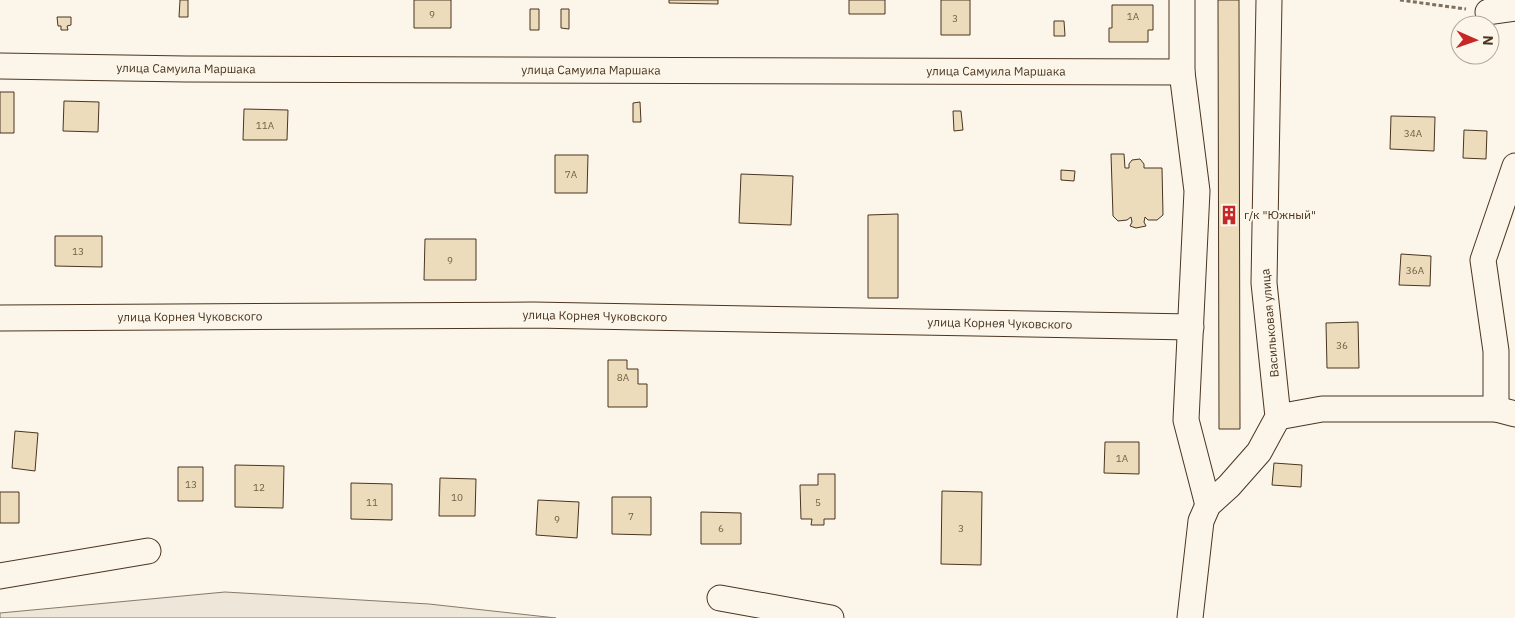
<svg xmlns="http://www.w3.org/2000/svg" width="1515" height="618" font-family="'IBM Plex Sans',sans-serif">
	<rect width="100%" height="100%" fill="#fbf6e9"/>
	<!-- green -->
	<path fill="#ede6d9" stroke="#887966" d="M225,592L429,604L556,618H0V613Z"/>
	<!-- building -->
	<path fill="#ecdcbc" stroke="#4a3520" d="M180,0H188V17H179Z
		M414,0H451V28H414Z
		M669,0H718V4L669,3Z
		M849,0H885V14H849Z
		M941,0H970V35H941Z
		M1218,0H1239L1240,429H1219Z
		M1112,5H1153V30H1148V42H1109V28H1112Z
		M530,9H539V30H530Z
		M561,9H569V29L561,28Z
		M57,17H71V25L67,26L68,30H61V26H58Z
		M1054,21H1064L1065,36H1054Z
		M0,92H14V133H0Z
		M64,101L99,102L98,132L63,131Z
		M640,102L641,122H633V103Z
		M244,109L288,110L287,140H243Z
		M953,111H961L963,130L954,131Z
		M1391,116L1435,117L1434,151L1390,149Z
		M1464,130L1487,131L1486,159L1463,158Z
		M1111,154H1124L1125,168H1129V164L1132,160L1140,159L1144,164V168H1162L1163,215L1157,220H1148L1145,217L1144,222L1146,226L1136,228L1130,226L1132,222L1131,217L1127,220L1118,221L1113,216Z
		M555,155H588L587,193H555Z
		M1061,170L1075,171L1074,181L1061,180Z
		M741,174L793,176L791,225L739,223Z
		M898,214V298H868V215Z
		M55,236H102V267L55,266Z
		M425,239H476V280H424Z
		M1401,254L1431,256L1430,286L1399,285Z
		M1358,322L1359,368H1327L1326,323Z
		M608,360H627V369H638V384H647V407H608Z
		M15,431L38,433L35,471L12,468Z
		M1105,442H1139V474L1104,473Z
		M1274,463L1302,465L1301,487L1272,485Z
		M235,465L284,466L283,508L235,507Z
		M178,467H203V501H178Z
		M818,474H835V519H824V525H811L812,519H801L800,485H818Z
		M440,478L476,479L475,516H439Z
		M351,483L392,484V520L351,519Z
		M942,491L982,492L981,565L941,564Z
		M0,492H19V523H0Z
		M612,497H651V535L612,534Z
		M538,500L579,502L577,538L536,535Z
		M701,512L741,513V544H701Z"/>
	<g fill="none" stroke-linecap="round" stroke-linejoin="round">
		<defs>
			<g id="minor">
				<path d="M1182,0V72L1197,191L1186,420L1208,505"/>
				<path d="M1488,12L1515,8"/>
				<path id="s1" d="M0,66L186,69L1182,72"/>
				<path id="s2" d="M0,318L533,315L1191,327"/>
				<path d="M1496,409V351L1483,260L1515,166"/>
				<path d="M1278,417L1322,409H1496L1515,414"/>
				<path d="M0,576L148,551"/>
				<path d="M720,598L831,618"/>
				<path d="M1190,618L1201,521L1208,505L1229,486L1259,452L1278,417L1264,283L1269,0"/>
			</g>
		</defs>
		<!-- minor casing -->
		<use href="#minor" stroke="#4a3520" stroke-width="27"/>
		<!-- path -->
		<path stroke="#7f6f5c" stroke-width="3" stroke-dasharray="4 2.5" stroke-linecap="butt" d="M1400,0L1466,9"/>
		<!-- minor -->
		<use href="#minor" stroke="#fbf6e9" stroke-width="25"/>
	</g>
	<!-- icons -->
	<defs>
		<symbol id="building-bare" viewBox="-9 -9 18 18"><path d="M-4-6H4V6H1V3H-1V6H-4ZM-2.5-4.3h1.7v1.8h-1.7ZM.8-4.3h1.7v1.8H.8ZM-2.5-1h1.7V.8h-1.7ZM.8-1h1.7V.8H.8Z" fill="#c62828" stroke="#fbf6e9" stroke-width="2.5" paint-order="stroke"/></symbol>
	</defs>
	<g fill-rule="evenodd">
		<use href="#building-bare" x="1215" y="201" width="28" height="28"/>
	</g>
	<g text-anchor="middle" stroke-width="4" stroke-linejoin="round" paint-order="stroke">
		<!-- number labels -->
		<g font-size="10" fill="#725f47">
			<text x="432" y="18">9</text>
			<text x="1133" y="20">1А</text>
			<text x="955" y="22">3</text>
			<text x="265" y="129">11А</text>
			<text x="1413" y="137">34А</text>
			<text x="571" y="178">7А</text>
			<text x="78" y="255">13</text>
			<text x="450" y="264">9</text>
			<text x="1415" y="274">36А</text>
			<text x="1342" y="349">36</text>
			<text x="623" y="381">8А</text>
			<text x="1122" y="462">1А</text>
			<text x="191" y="488">13</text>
			<text x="259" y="491">12</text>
			<text x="457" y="501">10</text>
			<text x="372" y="506">11</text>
			<text x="818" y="506">5</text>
			<text x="631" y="520">7</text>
			<text x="557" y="523">9</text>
			<text x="721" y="532">6</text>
			<text x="961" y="532">3</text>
		</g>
		<!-- street labels -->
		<g font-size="12" fill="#4a3520" stroke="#fbf6e9">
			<text dy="4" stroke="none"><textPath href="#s1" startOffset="186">улица Самуила Маршака</textPath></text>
			<text dy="4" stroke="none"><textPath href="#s1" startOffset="591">улица Самуила Маршака</textPath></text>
			<text dy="4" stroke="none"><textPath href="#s1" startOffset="996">улица Самуила Маршака</textPath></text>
			<text dy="4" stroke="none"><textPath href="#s2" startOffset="595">улица Корнея Чуковского</textPath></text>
			<text dy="4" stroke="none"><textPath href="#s2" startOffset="190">улица Корнея Чуковского</textPath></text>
			<text dy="4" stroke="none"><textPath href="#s2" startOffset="1000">улица Корнея Чуковского</textPath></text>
			<text transform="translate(1270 323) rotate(-95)" y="4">Васильковая улица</text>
		</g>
		<!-- poi labels -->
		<g font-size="12" fill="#4a3520" stroke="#fbf6e9" text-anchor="start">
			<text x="1244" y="219">г/к "Южный"</text>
		</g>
	</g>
	<!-- north arrow -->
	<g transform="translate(1475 40) rotate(92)"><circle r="24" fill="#fbf6e9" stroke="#b4a999"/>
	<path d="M0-4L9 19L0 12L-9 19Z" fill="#c62828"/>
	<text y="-8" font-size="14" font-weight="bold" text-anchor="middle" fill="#4a3520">N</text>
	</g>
</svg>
